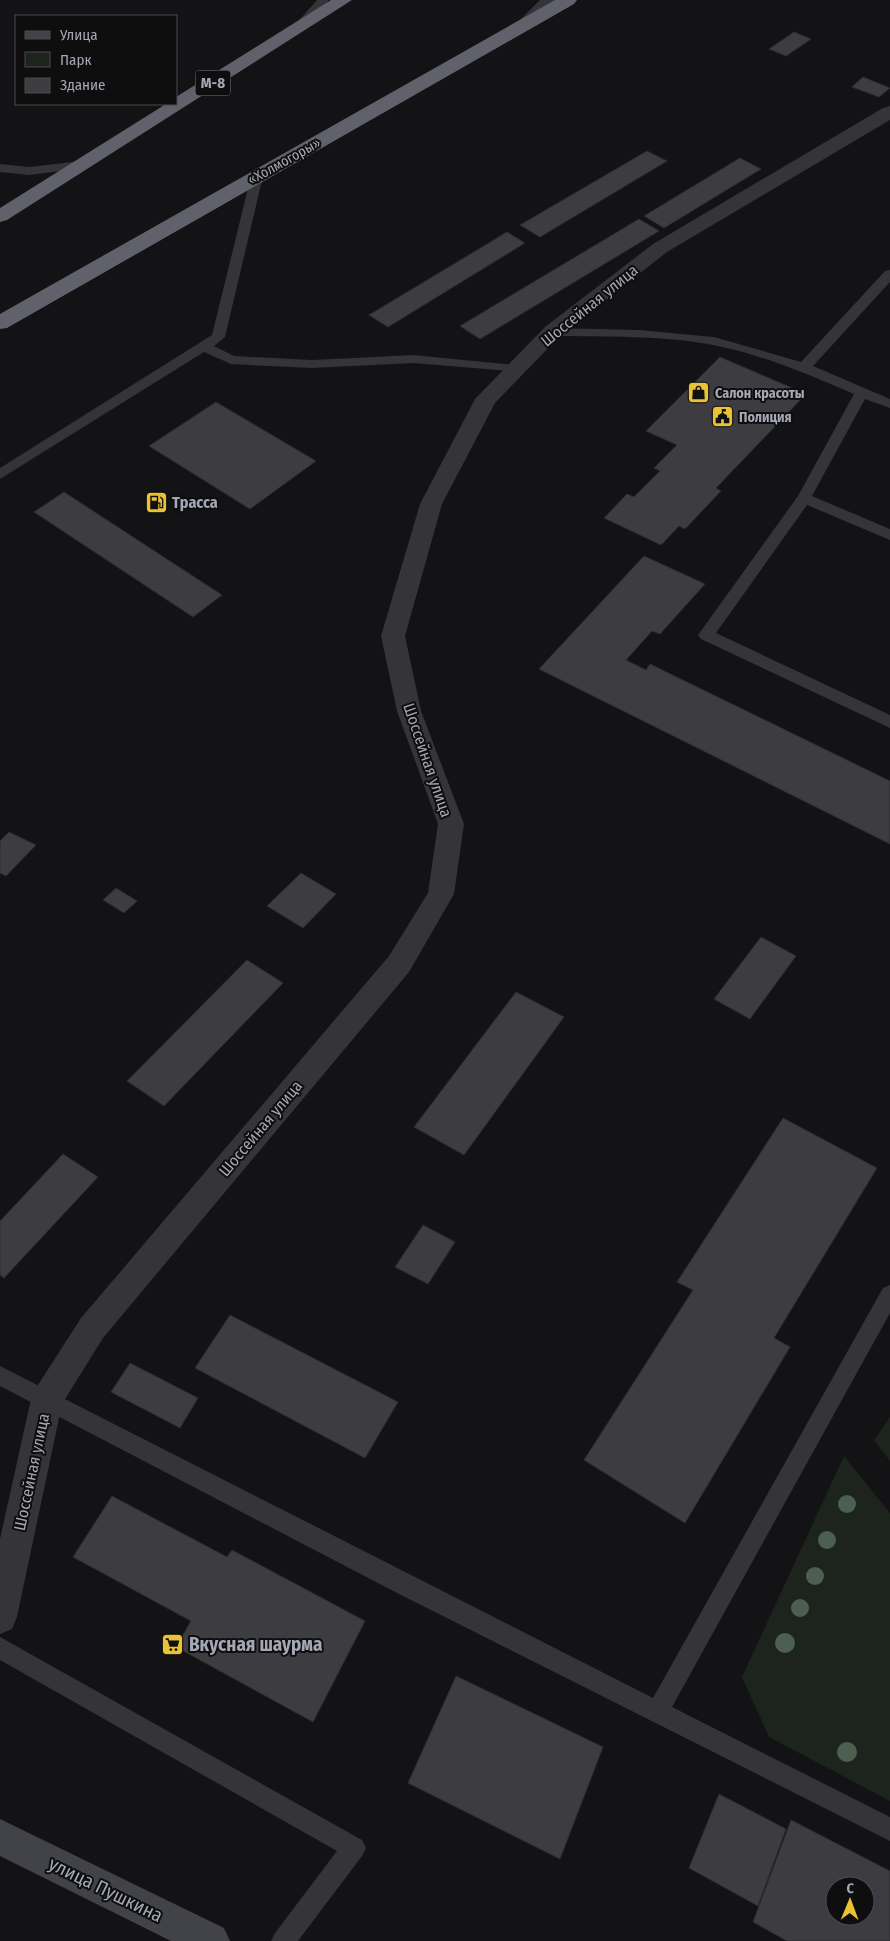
<svg xmlns="http://www.w3.org/2000/svg" width="890" height="1941" font-family="'Fira Sans Condensed',sans-serif">
	<rect width="100%" height="100%" fill="#131214"/>
	<!-- green -->
	<path fill="#1d241e" d="M890,1417V1461L874,1440Z
		M844,1456L890,1513V1801L769,1737L742,1677Z"/>
	<!-- building -->
	<path fill="#3d3c41" stroke="#2d2d30" fill-rule="evenodd" d="M794,32L811,39L786,56L769,49Z
		M863,77L890,88L879,97L852,87Z
		M647,151L667,161L540,237L520,225Z
		M740,158L761,169L664,228L644,216Z
		M639,219L659,231L480,339L460,326Z
		M507,232L525,243L388,327L369,315Z
		M720,357L806,394L716,488L721,491L685,529L679,526L661,545L604,518L627,494L634,497L660,471L654,468L677,445L646,431Z
		M216,402L316,461L250,509L149,446Z
		M64,492L222,595L193,617L34,512Z
		M644,556L705,584L660,634L652,631L626,660L646,670L650,664L890,781V844L539,669Z
		M9,832L36,845L6,876L0,873V841Z
		M301,873L336,894L303,928L267,906Z
		M116,888L137,901L124,913L103,900Z
		M761,937L796,956L750,1019L714,999Z
		M247,960L283,983L164,1106L127,1081Z
		M516,992L564,1017L464,1155L414,1127Z
		M783,1118L877,1168L774,1338L790,1347L685,1523L584,1460L693,1290L677,1282Z
		M63,1154L98,1177L4,1278L0,1275V1221Z
		M423,1225L455,1242L428,1284L395,1267Z
		M230,1315L398,1402L365,1458L195,1368Z
		M130,1363L198,1398L180,1428L111,1392Z
		M112,1496L227,1557L232,1550L365,1621L313,1722L176,1647L191,1621L73,1557Z
		M456,1676L603,1747L560,1859L408,1783Z
		M719,1794L786,1829L758,1906L689,1868Z
		M791,1820L890,1871V1941H787L753,1922ZM835,1886H865V1916H835Z"/>
	<g fill="none" stroke-linecap="round" stroke-linejoin="round">
		<!-- lane -->
		<path fill="#343439" fill-rule="evenodd" d="M317,0H329L301,31H293V27Z
			M81,161L87,165L85,168L29,175L0,172V164L29,167Z
			M257,172L263,176L225,337L214,346L234,356L312,360L413,355L516,365L523,369L521,372L413,363L312,368L231,364L204,352L0,479V468L212,335L251,176Z
			M890,270V282L813,366L890,399V408L865,399L812,496L890,529V540L807,505L716,633L890,715V728L701,639L698,635L798,496L854,394C810,375 761,354 713,345C661,335 605,337 552,336L545,332L552,328L639,330L714,337L801,362L885,271Z
			M890,1285V1313L672,1707L890,1817V1841L399,1594L0,1386V1366L653,1698L883,1288Z
			M0,1637L362,1840L366,1848L362,1856L298,1941H271L275,1933L337,1851L0,1660Z"/>
		<!-- street -->
		<path fill="#343439" fill-rule="evenodd" d="M540,0H559L531,29H519L516,25L519,21Z
			M890,106V120L667,252L559,337L495,403L442,504L405,636L421,711L464,824L454,894L409,972L103,1338L62,1404L17,1617L12,1629L0,1634V1539L31,1399L36,1388L81,1318L389,956L428,893L438,824L397,711L381,636L420,504L475,399L545,327L653,244L883,108Z"/>
		<!-- secondary -->
		<path fill="#424349" fill-rule="evenodd" d="M0,1819L224,1928L230,1941H171L0,1856Z"/>
		<!-- highway -->
		<path fill="#60616a" fill-rule="evenodd" d="M331,0H352L7,220L0,222V208L166,104H176V97Z
			M555,0H577L574,4L7,328L0,329V314Z"/>
	</g>
	<!-- trees -->
	<g fill="#4d5f50">
		<circle cx="847" cy="1504" r="9"/>
		<circle cx="827" cy="1540" r="9"/>
		<circle cx="815" cy="1576" r="9"/>
		<circle cx="800" cy="1608" r="9"/>
		<circle cx="785" cy="1643" r="10"/>
		<circle cx="847" cy="1752" r="10"/>
	</g>
	<!-- icons -->
	<defs>
		<symbol id="shop-square" viewBox="-11 -11 22 22"><rect x="-9" y="-9" width="18" height="18" rx="4" fill="#eac234" stroke="#0e0e0f"/><path d="M-5-2.5h2.3a2.7 3.5 0 0 1 5.4 0H5L5.5 6h-11ZM-1.5-2.5h3a1.5 2.3 0 0 0-3 0Z" fill="#111"/></symbol>
		<symbol id="civic-square" viewBox="-11 -11 22 22"><rect x="-9" y="-9" width="18" height="18" rx="4" fill="#eac234" stroke="#0e0e0f"/><path d="M-.6-6.5H3V-4.5H.6V-3L4-1V1h2V6H-6V1h2V-1L-.6-3ZM-1.2 2.5V6h2.4V2.5Z" fill="#111"/></symbol>
		<symbol id="fuel-square" viewBox="-11 -11 22 22"><rect x="-9" y="-9" width="18" height="18" rx="4" fill="#eac234" stroke="#0e0e0f"/><path d="M-5.5-6h7V0h2V4h1.3V-2.5L3-4.5l.8-.8L6-3V5H2.5V1h-1V6h-7ZM-4.2-4.7v3.2H.2V-4.7Z" fill="#111"/></symbol>
		<symbol id="supermarket-square" viewBox="-11 -11 22 22"><rect x="-9" y="-9" width="18" height="18" rx="4" fill="#eac234" stroke="#0e0e0f"/><path d="M-6-5.5h2.5l.6 2H6L4.5 2H-2.5L-4.4-4H-6ZM-1.5 3.2a1.3 1.3 0 1 0 .1 0ZM3 3.2a1.3 1.3 0 1 0 .1 0Z" fill="#111"/></symbol>
	</defs>
	<g fill-rule="evenodd">
		<use href="#shop-square" x="686" y="380" width="25" height="25"/>
		<use href="#civic-square" x="710" y="404" width="25" height="25"/>
		<use href="#fuel-square" x="144" y="490" width="25" height="25"/>
		<use href="#supermarket-square" x="160" y="1632" width="25" height="25"/>
	</g>
	<g text-anchor="middle" stroke-width="4" stroke-linejoin="round" paint-order="stroke">
		<!-- far-street labels -->
		<g font-size="14" fill="#a4a7b4" stroke="#0e0e0f">
			<text transform="translate(284 161) rotate(-29)" y="5">«Холмогоры»</text>
		</g>
		<!-- far-poi labels -->
		<g font-size="14" font-weight="bold" fill="#a4a7b4" stroke="#0e0e0f" text-anchor="start">
			<text x="715" y="398">Салон красоты</text>
			<text x="739" y="422">Полиция</text>
		</g>
		<!-- shield labels -->
		<rect fill="#0e0e0f" stroke="#777982" stroke-width="1" x="195.5" y="70.5" width="35" height="25" rx="4"/>
		<g font-size="15" font-weight="bold" fill="#a4a7b4">
			<text x="213" y="88">М-8</text>
		</g>
		<!-- street labels -->
		<g font-size="16" fill="#a4a7b4" stroke="#0e0e0f">
			<text transform="translate(589 305) rotate(-39)" y="6">Шоссейная улица</text>
			<text transform="translate(428 760) rotate(71)" y="6">Шоссейная улица</text>
			<text transform="translate(260 1128) rotate(-50)" y="6">Шоссейная улица</text>
			<text transform="translate(31 1472) rotate(-78)" y="6">Шоссейная улица</text>
		</g>
		<!-- poi labels -->
		<g font-size="16" font-weight="bold" fill="#a4a7b4" stroke="#0e0e0f" text-anchor="start">
			<text x="172" y="508">Трасса</text>
		</g>
		<!-- near-poi labels -->
		<g font-size="19" font-weight="bold" fill="#a4a7b4" stroke="#0e0e0f" text-anchor="start">
			<text x="189" y="1651">Вкусная шаурма</text>
		</g>
		<!-- near-street labels -->
		<g font-size="19" fill="#a4a7b4" stroke="#0e0e0f">
			<text transform="translate(106 1889) rotate(26)" y="7">улица Пушкина</text>
		</g>
	</g>
	<!-- legend -->
	<rect x="15" y="15" width="162" height="90" fill="#0e0e0f" stroke="#4a4b51"/>
	<rect x="25" y="31" width="25" height="8" fill="#424349" stroke="#4a4b51"/>
	<text x="60" y="40" font-size="15" fill="#a4a7b4">Улица</text>
	<rect x="25" y="52" width="25" height="15" fill="#1d241e" stroke="#4a4b51"/>
	<text x="60" y="65" font-size="15" fill="#a4a7b4">Парк</text>
	<rect x="25" y="78" width="25" height="15" fill="#3d3c41" stroke="#4a4b51"/>
	<text x="60" y="90" font-size="15" fill="#a4a7b4">Здание</text>
	<!-- north arrow -->
	<g transform="translate(850 1901) rotate(1)"><circle r="24" fill="#0e0e0f" stroke="#4a4b51"/>
	<path d="M0-4L9 19L0 12L-9 19Z" fill="#eac234"/>
	<text y="-8" font-size="14" font-weight="bold" text-anchor="middle" fill="#a4a7b4">С</text>
	</g>
</svg>
